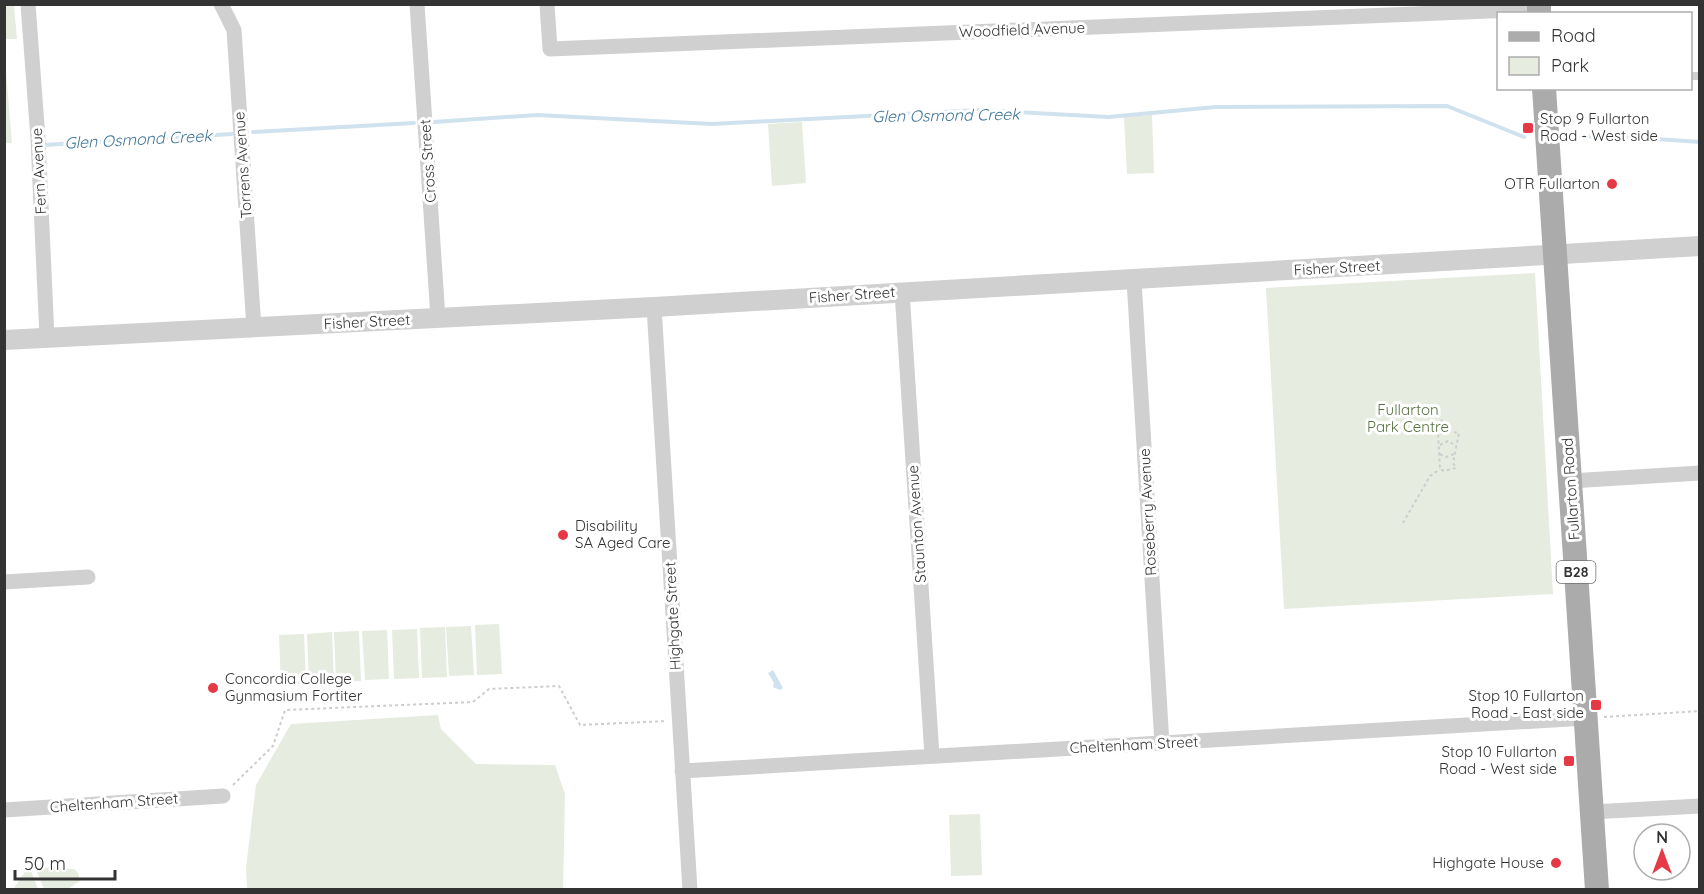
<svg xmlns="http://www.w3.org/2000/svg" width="1704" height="894" font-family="Quicksand,sans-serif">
	<rect width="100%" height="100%" fill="#fff"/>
	<!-- green -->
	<path fill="#e6ecdf" d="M5,4L14,5L17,39H5Z
		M4,72H6L12,143H5Z
		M1152,115L1154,173L1127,174L1124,117Z
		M802,122L806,183L772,186L768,124Z
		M1535,273L1553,594L1284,609L1266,288Z
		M499,624L502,674L477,675L475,625Z
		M471,626L474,675L449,676L446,627Z
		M445,627L447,677L422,678L420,628Z
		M417,629L419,678L394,679L392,630Z
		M387,630L389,679L365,680L362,631Z
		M359,631L361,681L336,682L334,632Z
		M332,632L334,682L309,683L307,634Z
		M304,634L306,683L281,685L279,635Z
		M438,715L441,729L476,764L555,765L565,794L563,889H247L246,868L256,785L291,724Z
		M980,814L982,875L951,876L949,815Z
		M29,866L38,889H17L14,888Z
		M35,867L74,869L78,873L80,881L68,889H44Z"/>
	<!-- water -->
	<path fill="#cfe2ee" d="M773,670L783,688L780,690L773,687L774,683L768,673Z"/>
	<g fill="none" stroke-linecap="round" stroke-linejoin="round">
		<!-- stream -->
		<path stroke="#cfe2ee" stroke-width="4" d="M434,122L537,115L712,124L979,110L1108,117L1216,107L1447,106L1524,137
			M253,132L414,123
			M1556,137L1612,136L1700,142
			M44,145L232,134"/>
		<!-- path -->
		<path stroke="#cdcdcd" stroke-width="2" stroke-dasharray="3 3" stroke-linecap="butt" d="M1448,431L1459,433L1453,463L1456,468L1444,471L1440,469L1438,434Z
			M1438,434L1442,419
			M1440,445L1448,441L1455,445
			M1440,454L1446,457L1454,454
			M1403,523L1430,476L1440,469
			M1604,717L1700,711
			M233,785L273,746L285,710L473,702L489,689L559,686L580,725L667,721"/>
		<!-- service -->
		<path stroke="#d0d0d0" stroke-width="8" d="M1690,76H1700"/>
		<!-- minor -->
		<path stroke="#d0d0d0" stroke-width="15" d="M28,4L38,139L47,338
			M221,4L234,30L254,328
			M417,4L438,318
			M547,4L550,49L1539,9
			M1134,280L1162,744
			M902,291L932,756
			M654,307L690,890
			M1570,481L1700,473
			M4,582L88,577
			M682,771L1586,718
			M4,810L223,796
			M1592,812L1700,806"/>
		<!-- tertiary -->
		<path stroke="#d0d0d0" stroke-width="20" d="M4,340L654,307L1700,246"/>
		<!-- primary -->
		<path stroke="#ababab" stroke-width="24" d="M1539,4V14
			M1544,88L1597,890"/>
	</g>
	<!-- markers -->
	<g fill="#e63946" stroke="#fff" stroke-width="2">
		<rect x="1522" y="122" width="12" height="12" rx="3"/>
		<circle cx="1612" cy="184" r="6"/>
		<circle cx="563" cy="535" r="6"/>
		<circle cx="213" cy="688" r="6"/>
		<rect x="1590" y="699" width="12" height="12" rx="3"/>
		<rect x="1563" y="755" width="12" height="12" rx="3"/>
		<circle cx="1556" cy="863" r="6"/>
	</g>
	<g text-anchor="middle" stroke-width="6" stroke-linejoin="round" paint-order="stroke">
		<!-- shield labels -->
		<rect fill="#fff" stroke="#707070" stroke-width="1.5" x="1556.5" y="561" width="39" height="22" rx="4.5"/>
		<g font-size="14" font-weight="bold" fill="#333">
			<text x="1576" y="577">B28</text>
		</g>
		<!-- street labels -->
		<g font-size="15" fill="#333" stroke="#fff">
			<text transform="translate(1022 30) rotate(-2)" y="5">Woodfield Avenue</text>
			<text transform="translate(428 161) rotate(-94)" y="5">Cross Street</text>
			<text transform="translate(243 165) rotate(-94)" y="5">Torrens Avenue</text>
			<text transform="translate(39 171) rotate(-93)" y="5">Fern Avenue</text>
			<text transform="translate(1337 268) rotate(-3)" y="5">Fisher Street</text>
			<text transform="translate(852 295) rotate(-4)" y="5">Fisher Street</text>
			<text transform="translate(367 322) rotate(-3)" y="5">Fisher Street</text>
			<text transform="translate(1571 489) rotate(-94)" y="5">Fullarton Road</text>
			<text transform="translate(1148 512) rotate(-93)" y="5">Roseberry Avenue</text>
			<text transform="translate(917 524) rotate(-94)" y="5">Staunton Avenue</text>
			<text transform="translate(673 616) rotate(-93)" y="5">Highgate Street</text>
			<text transform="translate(1134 745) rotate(-3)" y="5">Cheltenham Street</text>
			<text transform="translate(114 803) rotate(-4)" y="5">Cheltenham Street</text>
		</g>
		<!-- poi labels -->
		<g font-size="15" fill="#333" stroke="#fff" text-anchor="end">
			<text x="1540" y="124" text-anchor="start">Stop 9 Fullarton<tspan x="1540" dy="17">Road - West side</tspan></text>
			<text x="1600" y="189">OTR Fullarton</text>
			<text x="575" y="531" text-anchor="start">Disability<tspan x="575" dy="17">SA Aged Care</tspan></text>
			<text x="225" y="684" text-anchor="start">Concordia College<tspan x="225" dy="17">Gynmasium Fortiter</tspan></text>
			<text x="1584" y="701">Stop 10 Fullarton<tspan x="1584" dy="17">Road - East side</tspan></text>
			<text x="1557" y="757">Stop 10 Fullarton<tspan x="1557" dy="17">Road - West side</tspan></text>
			<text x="1544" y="868">Highgate House</text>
		</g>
		<!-- park labels -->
		<g font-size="15" fill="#56703f" stroke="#fff">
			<text x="1408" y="415">Fullarton<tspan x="1408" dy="17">Park Centre</tspan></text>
		</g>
		<!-- water labels -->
		<g font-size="16" font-style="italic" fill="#3f7597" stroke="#fff">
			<text transform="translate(946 115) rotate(-1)" y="6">Glen Osmond Creek</text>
			<text transform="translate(138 139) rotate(-3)" y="6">Glen Osmond Creek</text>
		</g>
	</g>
	<!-- border -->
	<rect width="1704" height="894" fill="none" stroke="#333333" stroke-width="12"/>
	<!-- legend -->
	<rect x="1497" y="12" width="195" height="78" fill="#ffffff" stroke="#adadad" stroke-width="1.5"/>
	<rect x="1509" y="32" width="30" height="9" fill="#ababab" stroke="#adadad" stroke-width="1.5"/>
	<text x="1551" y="42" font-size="18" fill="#333333">Road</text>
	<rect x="1509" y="57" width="30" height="18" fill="#e6ecdf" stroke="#adadad" stroke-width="1.5"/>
	<text x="1551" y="72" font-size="18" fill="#333333">Park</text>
	<!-- north arrow -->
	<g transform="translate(1662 852)"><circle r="28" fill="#ffffff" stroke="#adadad" stroke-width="1.5"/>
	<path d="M0-4.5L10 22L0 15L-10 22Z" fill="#e63946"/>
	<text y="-9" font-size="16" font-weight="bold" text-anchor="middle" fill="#333333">N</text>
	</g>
	<!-- scale -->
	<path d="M15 870v9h100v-9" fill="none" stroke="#333333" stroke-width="3"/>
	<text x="24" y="870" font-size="18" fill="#333333" stroke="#ffffff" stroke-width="4.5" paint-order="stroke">50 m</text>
</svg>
